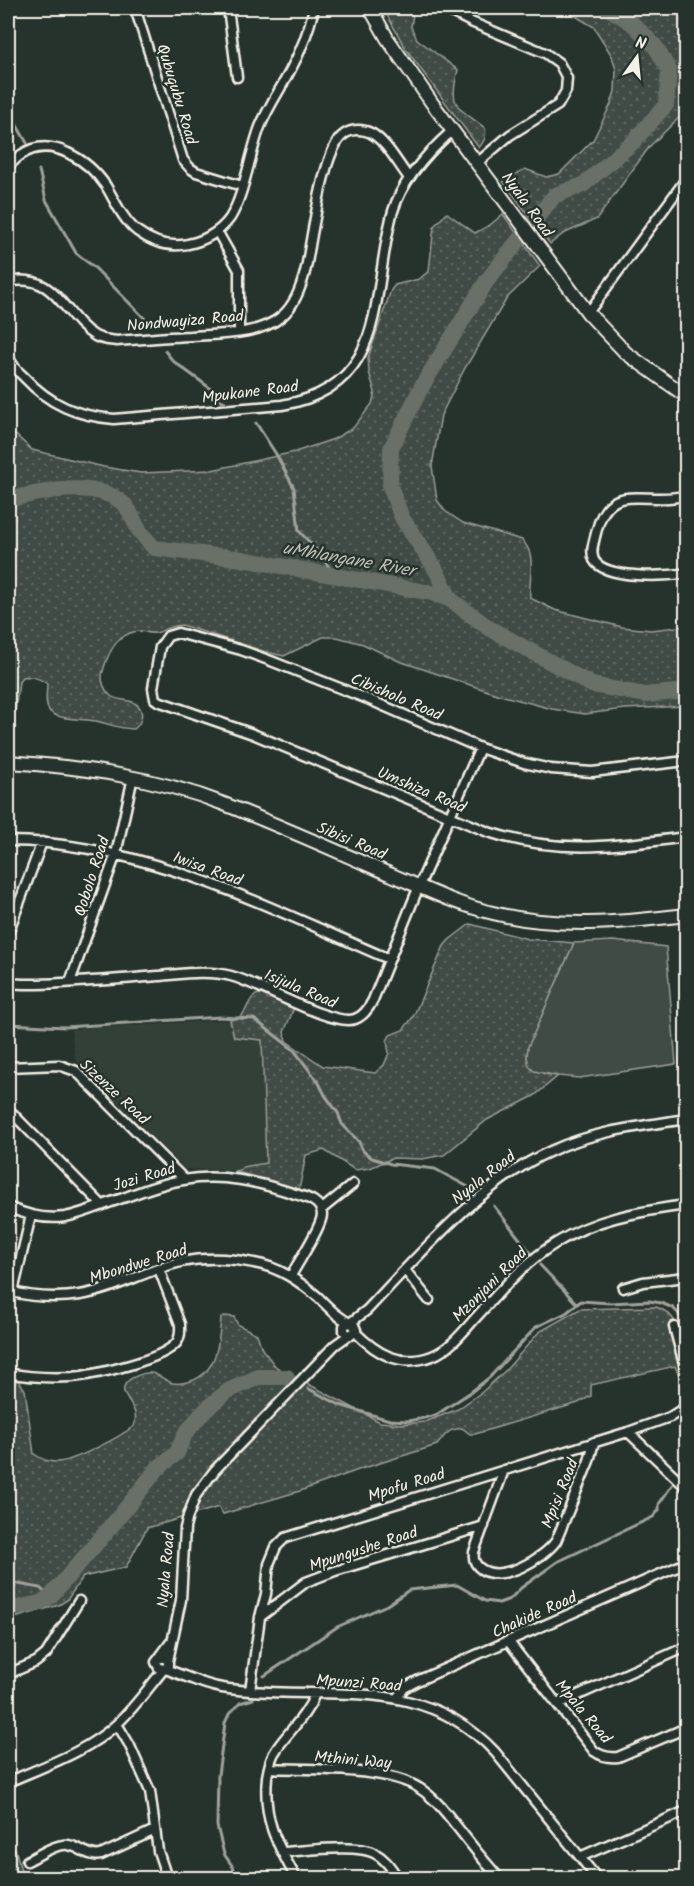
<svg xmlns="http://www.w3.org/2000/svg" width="694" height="1886" font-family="Kalam,sans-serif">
	<defs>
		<pattern id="grass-dots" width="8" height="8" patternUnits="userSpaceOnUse" patternTransform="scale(1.5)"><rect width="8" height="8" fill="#414b45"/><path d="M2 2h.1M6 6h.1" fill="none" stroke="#5d6560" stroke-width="1.8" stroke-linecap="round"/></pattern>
	</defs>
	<rect width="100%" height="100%" fill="#26332d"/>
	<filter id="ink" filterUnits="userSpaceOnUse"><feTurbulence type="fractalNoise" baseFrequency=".0167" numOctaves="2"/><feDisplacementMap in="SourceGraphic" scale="12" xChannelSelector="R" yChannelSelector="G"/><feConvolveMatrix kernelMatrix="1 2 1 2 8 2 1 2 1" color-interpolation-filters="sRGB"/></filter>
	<g filter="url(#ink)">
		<!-- built -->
		<path fill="#333f39" d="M230,1020L234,1037L262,1039L266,1164L243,1167L240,1170L234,1171L184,1169L75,1059L71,1029Z"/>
		<!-- grass -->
		<path fill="url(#grass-dots)" stroke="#9a9e96" stroke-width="1.5" d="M383,8H414L411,27L417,39L458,70C448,108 457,106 485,128C487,137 484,141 479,148L406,49Z
			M562,8H686V111L650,146L597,219L563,234L550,244L503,181L525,169L546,177L559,174L593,140L611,104L615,91L616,70L612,56L594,27Z
			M447,213L475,233L490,225L503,214L540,266L507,298L465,368L441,415L432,466L437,500L445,511L463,523L522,540C538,556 528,577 530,598L555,610L622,627L651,630L686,626V706L625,709L585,714L552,709L500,695L399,661L363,644L337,637H323L284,656L266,652L182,625C177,626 172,626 168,628C164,629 160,633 155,633C151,634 146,632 142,631C119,631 108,652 103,671C100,679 104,690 111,696C119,702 134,698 140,708C144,715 140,725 134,729C120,729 109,724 96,721C84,719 59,720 50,712C44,706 47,691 47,684C41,678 29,676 22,677L19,682L15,712L12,715H8V431L17,436L32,450L104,467L141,473L212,470L295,452L334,439L353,428L372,404L375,392L369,372L368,358L391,290L395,285L419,279L429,271L434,226Z
			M470,924L528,939L574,943L528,1047L527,1057L544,1074L558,1076L534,1096L487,1120L444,1155L422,1159L393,1158L370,1168L355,1170L324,1150L306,1155L299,1190L234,1171L240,1170L243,1167L266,1163L262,1040L234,1037L230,1020C234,1019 240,1018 243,1014C250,1005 250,990 267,995C276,998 285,1004 294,1008L284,1032L286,1041L323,1066L375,1073L384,1065L389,1053L387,1041L390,1035L403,1030L413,1017L444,946L449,940Z
			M656,1307C676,1314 672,1323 686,1334V1384L680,1378L675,1366L591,1385V1396L578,1403L475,1434H470L462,1428L452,1430L446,1434L437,1445L361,1469L300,1491L223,1514L219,1507L147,1528L126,1567L83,1577L67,1600L59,1605L8,1620V1380L19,1381L25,1390L34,1454C41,1459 48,1462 56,1462C72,1463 121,1436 134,1426C142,1405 116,1397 126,1383C131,1377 144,1372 151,1373C159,1374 165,1381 173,1383C179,1384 185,1383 191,1381C217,1372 219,1343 221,1318L224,1316L234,1317L238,1325L257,1334L262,1349L276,1367L380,1422L401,1424L425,1422L458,1409L482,1392L506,1370L539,1332L580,1309Z
			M15,1848L23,1878H8V1851Z"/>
		<!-- pitch -->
		<path fill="#414b45" stroke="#9a9e96" stroke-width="1.5" d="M613,941L666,947L676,1064L579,1078L558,1076L534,1071L529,1066L527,1057L528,1047L574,943Z"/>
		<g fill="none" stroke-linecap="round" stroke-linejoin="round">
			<!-- stream -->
			<path stroke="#9fa39b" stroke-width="3" d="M8,110L27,143
				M39,170L46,200L76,253L95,268L151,325
				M165,351L173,361L218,394L220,400L225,402
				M256,423L276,454L294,488L299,531L314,547L335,575
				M8,1024L65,1027L220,1017L254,1019L294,1050L319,1083L325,1095L338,1113L342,1124L359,1142L363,1151L372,1158L391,1164L435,1169L472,1189
				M494,1206L530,1252
				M540,1265L577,1304
				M309,1389L340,1405L379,1417L390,1420L408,1421L424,1418L436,1415L471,1392L490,1377L536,1327L566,1313L581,1301L610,1303L649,1301L661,1303L673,1308L678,1313L683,1323L686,1327
				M682,1472L686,1469
				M8,1582L40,1588L50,1597
				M264,1676L337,1627L387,1605L409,1590L457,1585L485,1601L499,1603L510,1599L521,1588L557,1562L653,1517L659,1510V1504L672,1485
				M237,1878L233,1867L224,1854L217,1826L218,1775L225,1723L229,1714L240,1703L253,1699"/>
			<!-- river -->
			<path stroke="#676f68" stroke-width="16" d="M8,500C39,492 98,478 125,505C131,512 134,522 139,530C143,536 149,542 154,548L242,559L432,593L451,600L489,628L592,685L646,695L686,691
				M451,600L435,568L402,518L390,486L391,448L422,386L486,282L537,217L555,195L583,185L632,143L666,105L669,70L655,46L632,23L608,8
				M8,1610L40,1603L50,1597L119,1517L158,1468L177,1453L185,1434L199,1417L213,1403L228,1391L258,1377H287"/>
			<defs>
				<path id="street" d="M135,8L183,160L190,168L196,172L242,186
					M228,8L237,77
					M443,8L471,22L545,53L559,63L567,78L566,91L558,105L510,135L477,163
					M8,167C12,163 16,158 21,155C51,134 89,161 106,186C115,201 123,220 137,231C152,242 170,248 188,244C204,241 220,232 230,218C244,196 250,153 260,127C268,107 280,90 290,71C301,51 309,30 314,8
					M217,231L239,270V332
					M8,282C58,272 62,316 95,336C102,340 109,340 117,341C142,339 166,337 190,336C219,334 259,336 282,316C295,305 302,285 306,268C312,239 322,157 341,137C349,129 361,128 371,133C387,142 398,164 409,178
					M588,313L686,179
					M8,355C11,364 17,371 24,377C50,405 77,416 114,419L282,405C391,387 370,291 393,211C403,179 427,153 452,131
					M686,495C664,503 629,492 614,502C603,509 599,521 596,533C594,542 590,551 594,560C604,579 667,577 686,573
					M686,761L592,772L551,769L524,763L480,748L370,700L271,661L241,650L178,633L168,636L160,647L153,688L155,699L158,701L253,734L488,832C559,855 615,846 686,837
					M8,841C143,842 267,907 389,959
					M8,933L42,842
					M70,982L116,854L133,777
					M8,983C26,985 44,984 62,983C94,981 126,979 158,976C182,974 207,970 231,976C259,983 332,1027 355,1019C364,1016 369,1008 373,1000L419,886L480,748
					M8,1067L59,1065L76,1071L184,1179
					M8,1109L102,1205
					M8,1207C26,1215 45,1220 65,1217C86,1213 106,1203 126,1197C144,1190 163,1183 183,1180C221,1173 259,1182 295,1194C305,1197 322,1201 322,1215C321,1228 298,1262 291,1276
					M321,1210L353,1184
					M405,1270L429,1300
					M623,1288L643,1282L686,1277
					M8,1291C32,1297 56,1299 80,1295C116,1289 146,1270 181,1262C205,1257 230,1258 254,1263C279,1267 299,1281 318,1297C329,1308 339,1319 354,1325L356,1330L351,1335L347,1334L344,1331V1326L348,1323
					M13,1292L31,1215
					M350,1323L367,1310C419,1255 483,1180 553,1150C595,1131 642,1126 686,1119
					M674,1327L686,1371
					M355,1332C377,1354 400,1368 432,1356C451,1349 466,1328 479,1314C503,1288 526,1261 556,1243C598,1217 639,1212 686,1205
					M8,1373C28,1377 51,1378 72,1377C94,1375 164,1360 177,1342C181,1336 180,1331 180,1324L159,1269
					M628,1432L686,1487
					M504,1470L474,1552C473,1559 474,1564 481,1569C502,1583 543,1559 556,1541L589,1461L594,1442
					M260,1617L306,1582L335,1571L484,1526
					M509,1642L594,1751C602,1757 609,1758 618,1757L686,1728
					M160,1658H165L168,1661V1666L165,1669L159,1668L156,1662L170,1643
					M168,1661L181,1600L185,1528L188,1516L196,1495L215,1470L335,1345L349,1335
					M165,1669C184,1675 202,1685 222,1688C320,1703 419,1670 495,1752L597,1878
					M8,1674L36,1662L46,1654L79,1601
					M250,1691L260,1617L266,1594L269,1564L276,1547L285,1538L628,1432L670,1417L686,1407
					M397,1698L404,1688L417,1681L686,1563
					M558,1704L686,1647
					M117,1724L129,1744L150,1791L158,1851L167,1878
					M269,1768C308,1770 387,1767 419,1788C435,1798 446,1813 458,1828C471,1845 485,1862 499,1878
					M8,1782C44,1766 89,1751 118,1723C135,1707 149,1687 164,1669
					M282,1852C304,1851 358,1843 376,1854C386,1859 392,1870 398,1878
					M580,1857L686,1811
					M27,1861C38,1856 51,1846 63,1845C77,1843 87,1858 101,1855L155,1830
					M296,1878C276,1842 263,1820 267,1777C269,1766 271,1756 278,1747C291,1729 307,1715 315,1694"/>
				<path id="secondary" d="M370,8L387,38L432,103L588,313L626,353L686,396
					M8,762C82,767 155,777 224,804C281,826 336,851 392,875C425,889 458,905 493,913C558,929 621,923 686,915"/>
			</defs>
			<!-- street casing -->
			<use href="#street" stroke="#f4f1e8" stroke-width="13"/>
			<!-- secondary casing -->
			<use href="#secondary" stroke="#f4f1e8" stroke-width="16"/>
			<!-- street -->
			<use href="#street" stroke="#26332d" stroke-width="8"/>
			<!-- secondary -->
			<use href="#secondary" stroke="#26332d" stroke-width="12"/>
		</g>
	</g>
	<g text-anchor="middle" stroke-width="5" stroke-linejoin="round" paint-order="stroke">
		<!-- street labels -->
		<g font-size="16" fill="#f4f1e8" stroke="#26332d">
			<text transform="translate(178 94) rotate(73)" y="6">Qubuqubu Road</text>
			<text transform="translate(528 204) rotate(54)" y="6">Nyala Road</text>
			<text transform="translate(185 320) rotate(-5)" y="6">Nondwayiza Road</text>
			<text transform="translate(250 391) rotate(-7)" y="6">Mpukane Road</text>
			<text transform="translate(397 696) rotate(23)" y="6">Cibisholo Road</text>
			<text transform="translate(422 789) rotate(23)" y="6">Umshiza Road</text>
			<text transform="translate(352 840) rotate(23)" y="6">Sibisi Road</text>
			<text transform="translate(208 868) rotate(20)" y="6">Iwisa Road</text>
			<text transform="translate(91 876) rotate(-72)" y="6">Qobolo Road</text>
			<text transform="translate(301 988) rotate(23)" y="6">Isijula Road</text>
			<text transform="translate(115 1091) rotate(43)" y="6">Sizenze Road</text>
			<text transform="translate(144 1176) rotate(-17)" y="6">Jozi Road</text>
			<text transform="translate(483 1177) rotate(-38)" y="6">Nyala Road</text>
			<text transform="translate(138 1263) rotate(-17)" y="6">Mbondwe Road</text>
			<text transform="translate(489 1284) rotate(-45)" y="6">Mzonjani Road</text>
			<text transform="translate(406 1484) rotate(-17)" y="6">Mpofu Road</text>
			<text transform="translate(559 1493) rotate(-68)" y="6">Mpisi Road</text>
			<text transform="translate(363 1548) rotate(-18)" y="6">Mpungushe Road</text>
			<text transform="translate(165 1570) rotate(-85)" y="6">Nyala Road</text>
			<text transform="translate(534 1614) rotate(-24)" y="6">Chakide Road</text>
			<text transform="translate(359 1682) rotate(4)" y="6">Mpunzi Road</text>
			<text transform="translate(584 1711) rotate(50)" y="6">Mpala Road</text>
			<text transform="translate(353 1759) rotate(5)" y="6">Mthini Way</text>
		</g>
		<!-- water labels -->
		<g font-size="18" font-style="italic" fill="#bcbdb5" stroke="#26332d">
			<text transform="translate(349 559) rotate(10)" y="6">uMhlangane River</text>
		</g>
	</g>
	<!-- margin -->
	<rect width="694" height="1886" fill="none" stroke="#26332d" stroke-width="30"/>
	<rect x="15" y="15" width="664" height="1856" fill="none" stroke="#f4f1e8" stroke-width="2" filter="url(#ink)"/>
	<!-- north arrow -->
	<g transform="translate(637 57) rotate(15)" stroke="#26332d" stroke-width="4.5" paint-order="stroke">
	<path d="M0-4.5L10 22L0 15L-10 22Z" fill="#f4f1e8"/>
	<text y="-9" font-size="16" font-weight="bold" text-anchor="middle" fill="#f4f1e8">N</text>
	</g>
</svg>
